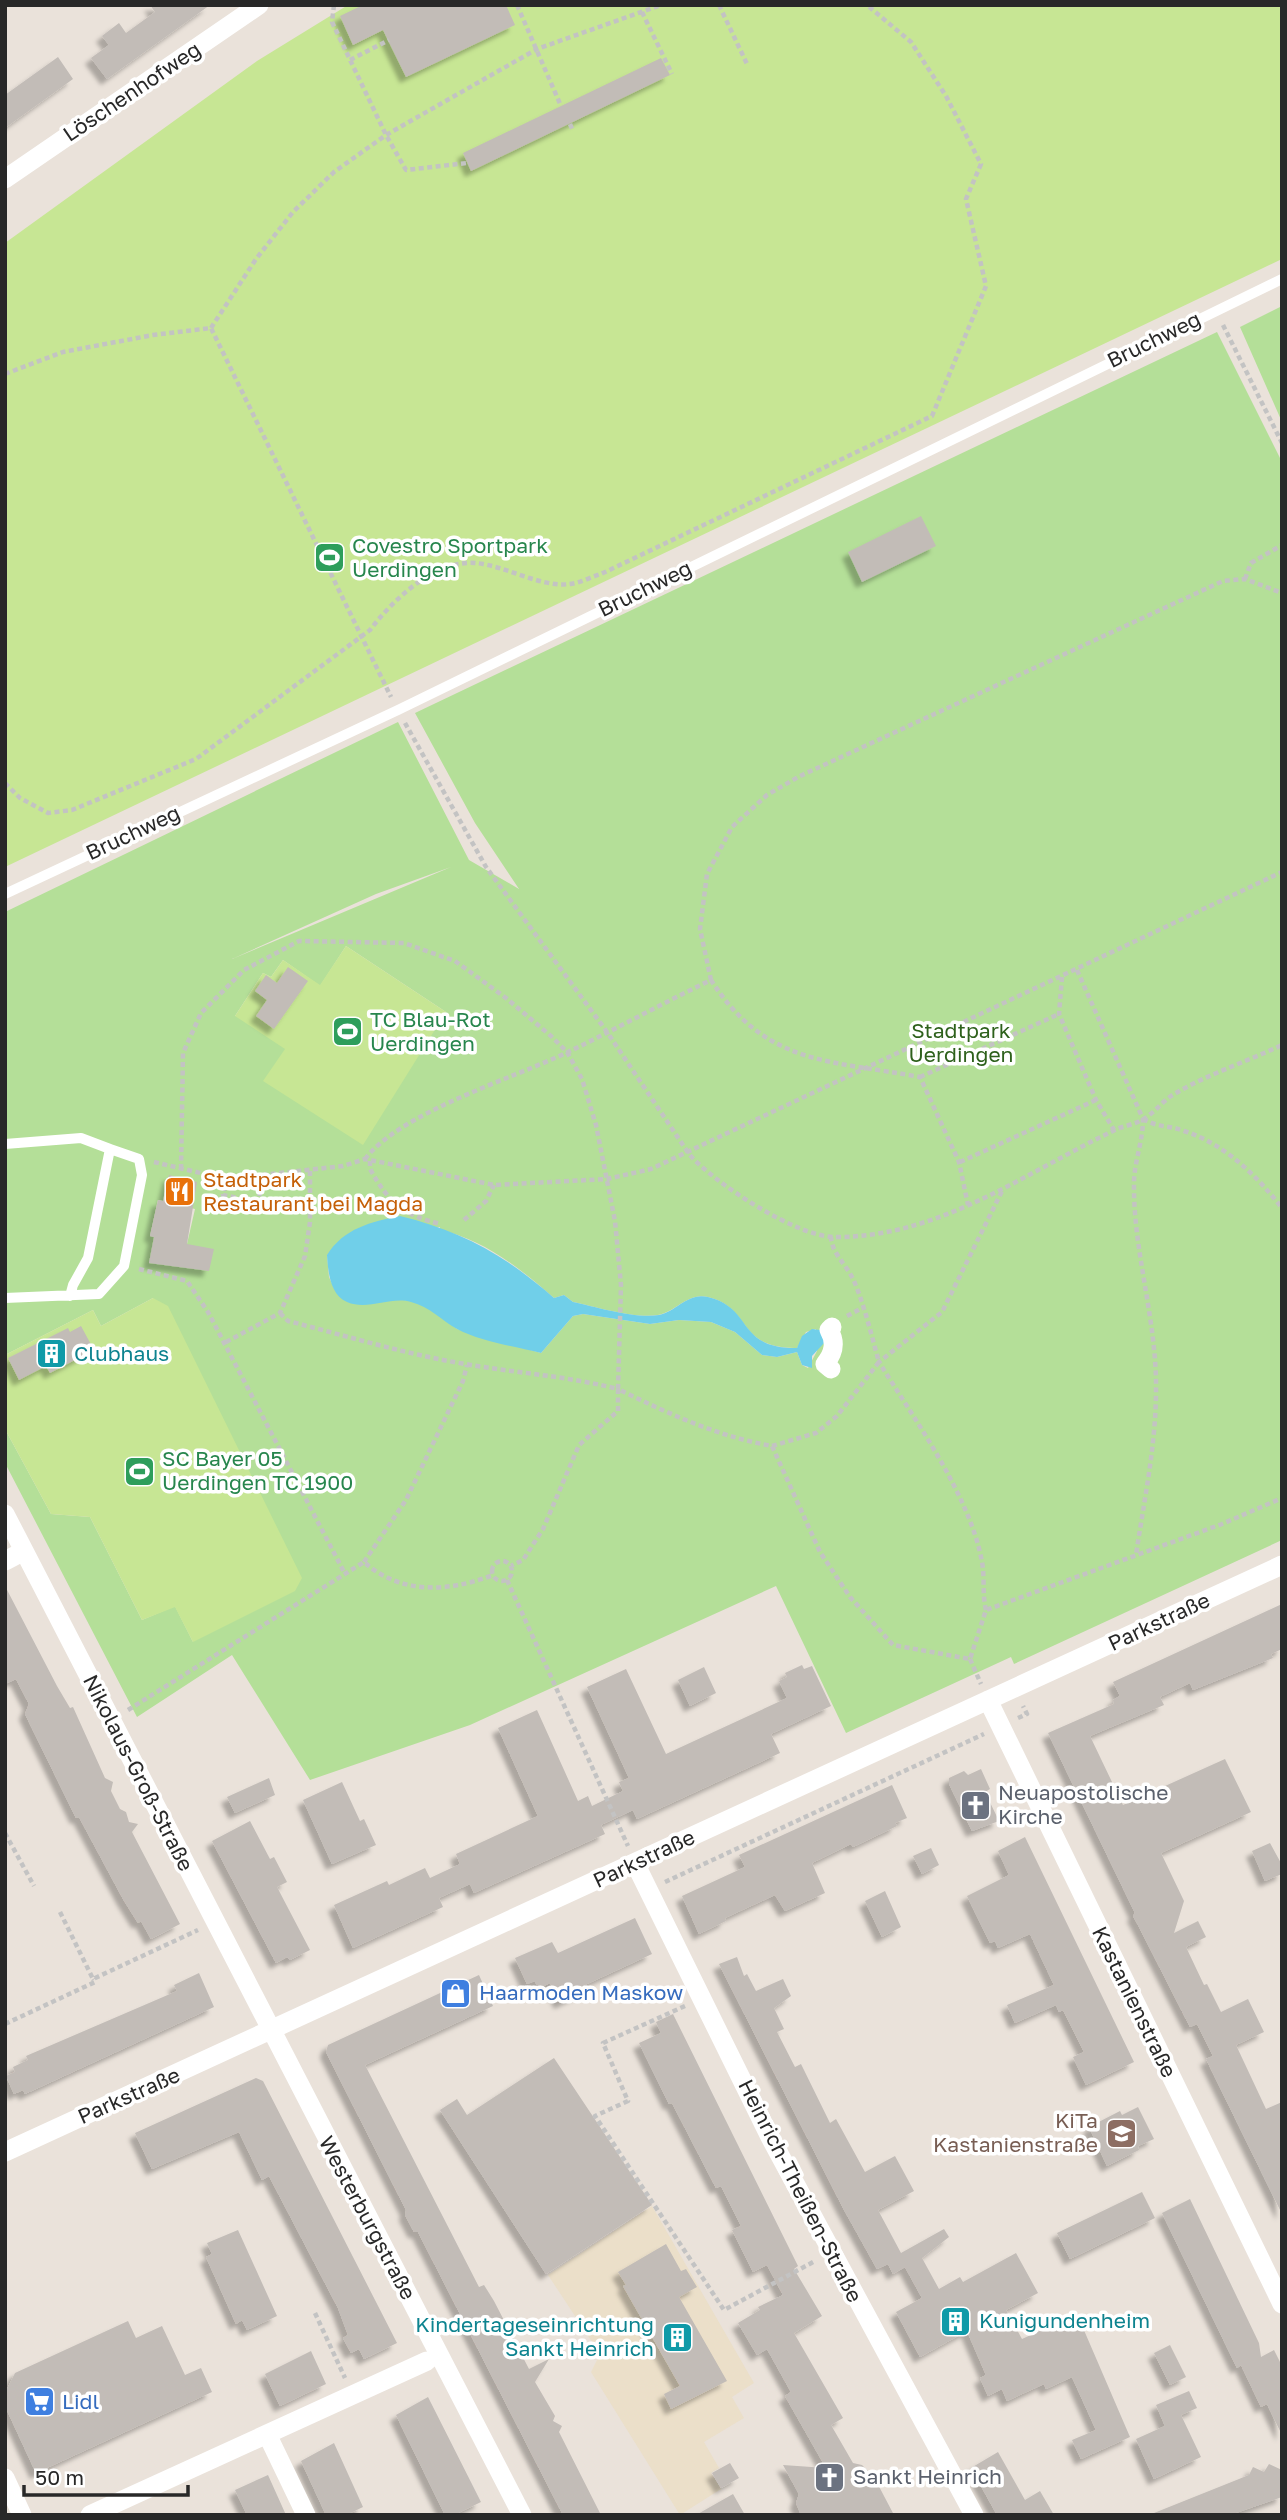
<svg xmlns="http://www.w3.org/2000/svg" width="1287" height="2520" font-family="'Golos Text',sans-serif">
	<defs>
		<filter id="shadow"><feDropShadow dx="-6" dy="6" stdDeviation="2" flood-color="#0004"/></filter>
	</defs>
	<rect width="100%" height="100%" fill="#eae2da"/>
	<!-- education -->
	<path fill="#ebdfc9" d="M652,2206L754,2383L732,2397L744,2418L704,2442L719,2468L711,2473L721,2489L680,2515L591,2372L600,2354L548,2275Z"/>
	<!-- green -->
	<path fill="#b4df98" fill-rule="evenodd" d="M1282,306V422L1240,327Z
		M1217,332L1282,462V1540L1014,1664L1011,1657L846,1733L776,1586L470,1725L310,1780L232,1655L137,1717L5,1463V1429L51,1514L90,1517L142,1620L175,1606L193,1642L153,1298L101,1326L93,1310L5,1355V912L398,722L469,860L519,889L475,823L415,713ZM451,867L232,959L376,894ZM346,946L446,1012L235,1016L263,973L271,977L283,960L320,986ZM158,1200L195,1209L187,1244L150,1236ZM440,1227V1230C483,1239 521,1269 554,1298L564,1295L573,1302C596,1307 636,1319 658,1315C677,1311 688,1292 708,1297C753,1308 736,1349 797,1348L806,1332L816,1329L817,1351L808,1368L802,1365L797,1352L777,1357L762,1355L735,1332L711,1322L679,1320L650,1324L583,1314L573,1316L541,1353L457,1329L430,1308L411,1301L335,1290L329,1277L327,1255Z"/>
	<!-- pitch -->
	<path fill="#c7e694" d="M348,5H1282V259L5,867V243L257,61Z
		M346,946L446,1012L363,1145L263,1081L285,1049L235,1016L263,973L271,977L283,960L320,985Z
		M153,1298L168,1306L302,1578L295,1591L193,1642L175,1607L142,1620L90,1517L51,1514L5,1429V1355L93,1310L101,1326Z"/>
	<!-- water -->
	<path fill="#70cfe9" d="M400,1216C461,1231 504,1254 554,1298L564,1295L573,1302C596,1307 636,1319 659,1315C677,1311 688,1292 708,1297C754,1308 736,1349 797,1348L802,1336L812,1329L820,1330L825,1342L812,1356V1368L802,1365L797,1352L777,1357L762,1355L735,1332L711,1322L679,1320L650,1324L583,1314L573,1316L541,1353C514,1346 482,1342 457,1329C441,1320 430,1307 411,1302C390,1296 368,1311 347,1302C330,1295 328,1271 327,1255C344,1228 371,1222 400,1216Z"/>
	<!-- building -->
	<path fill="#c2bcb7" filter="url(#shadow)" d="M150,5H210L107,79L91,58L109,45L102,36L119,23L126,33L155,12Z
		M363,5H506L515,25L406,77L383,30L353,45L340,16Z
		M58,57L73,79L5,128V95Z
		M661,58L670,75L471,171L463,153Z
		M921,516L936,546L862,582L848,552Z
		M288,967L308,981L274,1029L256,1016L267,1000L255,991L266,975L277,983Z
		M169,1175L197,1182L187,1244L214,1249L209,1271L149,1263L154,1237L150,1236L158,1200L163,1201Z
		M81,1326L94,1350L50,1373L46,1366L19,1380L8,1358L68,1328L70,1332Z
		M5,1586L57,1686L70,1708L73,1707L105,1778L113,1782L111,1791L120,1809L126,1812L129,1822L138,1824L132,1832L180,1924L151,1939L141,1921L138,1923L123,1899L79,1817L76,1818L25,1714L29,1704L16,1679L5,1684Z
		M1282,1604V1649L1271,1654L1273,1658L1193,1690L1190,1683L1160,1697L1164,1705L1090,1736L1123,1805L1225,1759L1251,1812L1161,1853L1184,1901L1174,1933L1198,1921L1206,1937L1186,1947L1204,1985L1207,1984L1221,2012L1248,1999L1264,2032L1236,2045L1266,2109L1282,2102V2214L1206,2059L1213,2056L1197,2024L1190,2027L1138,1925L1133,1916L1135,1913L1048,1733L1114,1704L1113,1700L1120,1696L1113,1682Z
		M802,1665L804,1669L812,1666L831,1706L771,1734L780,1753L637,1819L633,1810L601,1825L605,1834L474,1893L470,1884L439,1898L443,1907L353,1948L334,1905L387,1881L389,1885L425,1868L430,1878L460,1864L456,1854L538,1816L498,1728L537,1710L578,1801L588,1796L592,1806L623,1791L619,1782L629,1778L587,1687L626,1669L666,1754L787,1698L779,1681L787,1677L785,1673Z
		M704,1667L716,1693L690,1706L678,1680Z
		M981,1769L990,1789L985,1792L999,1821L972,1831L949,1784V1778L964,1771L968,1775Z
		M269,1778L275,1795L235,1813L227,1797Z
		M342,1782L360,1821L364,1819L376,1845L332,1864L303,1800Z
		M892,1785L907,1818L895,1823L897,1826L853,1847L851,1844L812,1863L825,1893L785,1911L775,1895L725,1918L726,1921L699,1934L682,1896L745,1867L739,1855Z
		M250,1821L270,1859L274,1857L287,1882L277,1887L310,1950L290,1960L287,1957L276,1963L212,1841Z
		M1025,1837L1134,2062L1086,2085L1073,2057L1084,2052L1063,2010L1059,2012L1056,2005L1015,2023L1007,2005L1054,1985L1030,1934L998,1948L995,1941L990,1943L967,1896L1009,1875L998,1851Z
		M1270,1843L1282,1865V1874L1265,1881L1252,1851Z
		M931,1848L939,1865L922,1874L913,1856Z
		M885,1891L901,1927L882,1937L865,1901Z
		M635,1918L652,1954L574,1990L577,1995L560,2003L550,1983L538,1989L535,1981L527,1984L515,1958L552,1942L558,1953Z
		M737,1957L744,1976L747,1974L756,1991L783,1979L791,1996L774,2008L784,2029L777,2032L795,2067L801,2064L830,2123L836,2119L865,2172L895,2156L914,2191L878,2210L901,2253L944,2229L949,2237L922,2258L939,2289L960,2277L963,2282L1016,2253L1038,2293L1006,2310L1022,2339L1077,2314L1130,2437L1081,2459L1072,2440L1096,2430L1072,2377L1046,2389L1044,2384L1007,2401L1002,2389L988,2396L980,2378L986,2375L967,2331L920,2357L896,2312L922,2298L905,2267L893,2274L888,2264L877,2269L843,2208L719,1964Z
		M199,1973L214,2007L25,2094L23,2090L14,2094L6,2076L15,2072L13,2067L28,2060L26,2056L177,1991L174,1985Z
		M479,1975L493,2006L365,2065L479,2287L484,2285L494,2301L529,2369L549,2359L535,2382L555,2416L553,2421L562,2426L559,2432L601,2515H563L418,2232H414L405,2215L406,2210L326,2052L328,2045Z
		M673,2014L798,2266L794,2269L822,2316L794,2333L843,2418L831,2425L853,2463L862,2465L874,2477L894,2515H801L796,2503L799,2494L783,2465L826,2468L785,2396L791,2392L767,2349L757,2355L738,2323L760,2310L758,2307L783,2295L767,2265L753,2272L732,2230L741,2226L721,2186L716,2188L672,2103L669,2104L639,2043L661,2033L656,2022Z
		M554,2058L652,2205L546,2274L440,2110L457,2099L467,2115Z
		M256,2078L263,2081L397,2343L364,2359L359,2349L351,2353L343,2338L348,2335L338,2308L269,2176L262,2180L239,2132L152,2169L135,2133Z
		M1138,2107L1154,2139L1138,2146L1139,2150L1107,2166L1089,2127L1120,2111L1122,2115Z
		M1142,2192L1155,2218L1070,2259L1057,2233Z
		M1190,2199L1259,2343L1261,2357L1274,2350L1282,2366V2435L1267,2404L1261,2407L1241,2365L1237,2368L1162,2213Z
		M238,2230L277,2316L247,2330L242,2320L236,2324L206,2257L212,2254L207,2243Z
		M666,2244L681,2271L686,2269L697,2287L679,2297L727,2381L671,2409L664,2394L680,2386L623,2286L626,2285L618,2272Z
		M128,2321L136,2338L162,2326L185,2375L201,2368L212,2392L36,2473L5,2406V2393L15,2373Z
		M1170,2345L1186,2377L1170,2385L1154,2353Z
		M311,2351L326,2384L280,2406L265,2374Z
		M1189,2391L1197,2408L1181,2415L1201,2457L1154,2479L1136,2439L1165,2426L1156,2405Z
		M428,2397L481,2502L454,2515H445L396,2415Z
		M334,2443L363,2507L346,2515H326L301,2461Z
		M998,2452L1025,2500L1040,2491L1054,2515H997L971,2468Z
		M730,2463L739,2478L721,2488L712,2473Z
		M1269,2464L1282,2470V2497L1230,2515H1149L1249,2475L1253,2467L1264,2472Z
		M268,2475L286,2515H247L235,2490Z
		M733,2494L745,2515H696Z"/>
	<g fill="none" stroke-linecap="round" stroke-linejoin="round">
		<!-- path -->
		<path stroke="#c3c3c3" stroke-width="4.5" stroke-dasharray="5 3.5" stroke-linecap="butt" d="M334,5L332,22L386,135L406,170L467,163
			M517,5L561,106
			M719,5L747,64
			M642,12L672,74
			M350,60L389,40
			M570,124L573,131
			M1223,325L1282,443
			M211,328L256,259L293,212L334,172L386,135L537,49L661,5
			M5,374L63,352L153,335L211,328L391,697
			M1245,579L1251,563L1282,545
			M405,723L486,867L607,1032L689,1154C714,1183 795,1236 834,1237C938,1238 1023,1174 1113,1131C1122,1126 1133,1125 1142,1120C1153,1114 1161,1103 1171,1096C1205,1075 1246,1062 1282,1045
			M5,783L20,798L48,813L72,810L196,759L370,630C393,600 434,560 475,563C504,565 541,588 570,584C580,583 591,577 601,574L932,416L986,286L966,199L981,164L946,96L911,42L867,5
			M1077,970L1143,1119C1143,1143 1133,1164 1134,1188C1134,1254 1157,1322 1156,1390C1156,1445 1144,1501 1136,1555
			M1062,977L1059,1014L1096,1100L1114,1130
			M711,980L700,929L707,874L732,827L767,795L800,776L1223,581L1245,579L1282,593
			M920,1077L1059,1014
			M1143,1119C1159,1128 1169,1125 1184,1131C1225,1144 1256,1175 1282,1208
			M365,1159C401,1112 512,1079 568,1052C616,1029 663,1003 711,980C766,1066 830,1060 920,1077L959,1162L968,1205
			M370,1161V1169C389,1203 403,1215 441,1224
			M154,1162L226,1179L343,1166L365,1159L494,1185L607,1179L651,1169L1282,872
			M960,1162L1096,1100
			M181,1169L183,1053L201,1013L244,970L299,941L404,943L455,961L506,998L551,1036L567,1052L582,1079L596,1125L615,1221L621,1285L618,1389C669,1414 717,1436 772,1446L820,1552L850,1597L893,1645L970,1659L986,1610L1222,1524L1282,1498
			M225,1186L223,1195L258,1202L261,1187L225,1186L226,1179
			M464,1220L486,1201L494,1185
			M139,1269L187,1281L208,1312L344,1572
			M280,1313L288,1321C347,1336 405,1354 465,1364C516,1373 567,1376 618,1389V1411L579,1445L543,1529L523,1560L511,1566
			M847,1316L864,1307
			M226,1342L280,1313L305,1256L310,1222V1170
			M772,1446L816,1433L837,1416L879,1362C871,1334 865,1307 854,1281C847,1265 832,1254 831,1237
			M492 1571a10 10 0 1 1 20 0a10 10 0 1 1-20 0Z
			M364,1562L406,1500L463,1381L467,1365
			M507,1580L628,1846
			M986,1610C982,1594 985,1578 982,1562C970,1495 914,1419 879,1362L942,1312L1002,1191
			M970,1659L981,1684
			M128,1710L364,1562C401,1595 449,1592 493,1575
			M1018,1718L1027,1714L1023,1706
			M5,1833L34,1886
			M665,1882L984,1734
			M60,1912L93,1979L198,1930
			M685,2006L603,2043L628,2101L595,2116L724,2310L815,2261
			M5,2024L95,1982L93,1979
			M315,2313L345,2378"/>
		<!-- lane -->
		<path stroke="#fff" stroke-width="10" d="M5,894L398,710L1282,279
			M5,1144L81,1138L110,1149L88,1258L73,1285L70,1296
			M5,1298L99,1294L124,1266L142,1175L139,1159L110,1149"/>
		<!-- street -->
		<path stroke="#fff" stroke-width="19" d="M5,179L259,5
			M831,1369L825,1364C834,1353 836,1342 829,1330L832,1327
			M5,1514L522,2515
			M5,1561L24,1551
			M988,1700L1282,2304
			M635,1863L770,2137L974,2515
			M5,2152L1282,1565
			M267,2434L306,2515
			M5,2478L22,2515
			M90,2515L427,2361"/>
	</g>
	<!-- icons -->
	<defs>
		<symbol id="stadium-square" viewBox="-11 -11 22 22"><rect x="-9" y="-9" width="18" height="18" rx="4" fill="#2e9e5b" stroke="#fff"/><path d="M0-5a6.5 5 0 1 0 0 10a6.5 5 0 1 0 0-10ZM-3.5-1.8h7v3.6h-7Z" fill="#fff"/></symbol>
		<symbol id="restaurant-square" viewBox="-11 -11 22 22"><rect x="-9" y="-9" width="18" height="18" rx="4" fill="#e8710a" stroke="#fff"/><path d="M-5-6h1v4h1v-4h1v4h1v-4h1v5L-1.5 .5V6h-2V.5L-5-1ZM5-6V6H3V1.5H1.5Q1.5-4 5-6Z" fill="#fff"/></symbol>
		<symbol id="building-square" viewBox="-11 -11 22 22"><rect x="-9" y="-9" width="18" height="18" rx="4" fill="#0f9aa8" stroke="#fff"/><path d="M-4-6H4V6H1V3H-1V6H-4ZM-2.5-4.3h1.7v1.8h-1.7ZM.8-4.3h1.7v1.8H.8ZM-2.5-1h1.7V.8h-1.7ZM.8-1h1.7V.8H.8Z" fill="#fff"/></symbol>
		<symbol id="church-square" viewBox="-11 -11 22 22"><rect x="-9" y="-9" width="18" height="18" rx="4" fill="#6b7280" stroke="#fff"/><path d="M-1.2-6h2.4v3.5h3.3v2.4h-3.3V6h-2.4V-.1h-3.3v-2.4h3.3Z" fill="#fff"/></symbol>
		<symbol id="shop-square" viewBox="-11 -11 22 22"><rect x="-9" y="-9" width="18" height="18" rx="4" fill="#3f7fe0" stroke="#fff"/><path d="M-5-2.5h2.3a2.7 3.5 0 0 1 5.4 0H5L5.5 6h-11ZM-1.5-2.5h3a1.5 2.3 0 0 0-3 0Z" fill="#fff"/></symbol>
		<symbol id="school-square" viewBox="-11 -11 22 22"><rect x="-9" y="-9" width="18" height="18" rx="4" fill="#8d6e63" stroke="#fff"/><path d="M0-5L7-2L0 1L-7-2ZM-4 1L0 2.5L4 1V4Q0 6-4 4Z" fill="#fff"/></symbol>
		<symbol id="supermarket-square" viewBox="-11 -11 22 22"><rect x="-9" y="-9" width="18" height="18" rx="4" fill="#3f7fe0" stroke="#fff"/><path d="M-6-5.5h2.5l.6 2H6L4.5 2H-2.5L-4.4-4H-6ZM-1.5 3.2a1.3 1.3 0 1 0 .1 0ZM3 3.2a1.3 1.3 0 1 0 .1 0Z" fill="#fff"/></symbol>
	</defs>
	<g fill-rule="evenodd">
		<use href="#stadium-square" x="312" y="540" width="35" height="35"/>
		<use href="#stadium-square" x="330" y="1014" width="35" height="35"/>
		<use href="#restaurant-square" x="162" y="1174" width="35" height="35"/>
		<use href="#building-square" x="34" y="1336" width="35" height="35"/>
		<use href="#stadium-square" x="122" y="1454" width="35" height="35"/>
		<use href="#church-square" x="958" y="1788" width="35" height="35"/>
		<use href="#shop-square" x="438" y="1976" width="35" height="35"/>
		<use href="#school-square" x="1104" y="2116" width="35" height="35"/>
		<use href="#building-square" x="938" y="2304" width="35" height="35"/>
		<use href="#building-square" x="660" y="2320" width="35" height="35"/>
		<use href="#supermarket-square" x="22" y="2384" width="35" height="35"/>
		<use href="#church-square" x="812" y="2460" width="35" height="35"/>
	</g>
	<g text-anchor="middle" stroke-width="7" stroke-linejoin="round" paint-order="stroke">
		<!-- street labels -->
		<g font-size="21" fill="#282828" stroke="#fff">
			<text transform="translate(132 92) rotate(-34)" y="7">Löschenhofweg</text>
			<text transform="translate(1154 340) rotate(-26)" y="7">Bruchweg</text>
			<text transform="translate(645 589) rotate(-26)" y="7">Bruchweg</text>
			<text transform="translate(133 833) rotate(-25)" y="7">Bruchweg</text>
			<text transform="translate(1159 1622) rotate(-25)" y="7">Parkstraße</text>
			<text transform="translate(138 1773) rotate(63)" y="7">Nikolaus-Groß-Straße</text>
			<text transform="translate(644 1859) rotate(-25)" y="7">Parkstraße</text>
			<text transform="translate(1134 2002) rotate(64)" y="7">Kastanienstraße</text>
			<text transform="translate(129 2096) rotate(-24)" y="7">Parkstraße</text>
			<text transform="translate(800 2191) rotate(63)" y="7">Heinrich-Theißen-Straße</text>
			<text transform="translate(367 2218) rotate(62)" y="7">Westerburgstraße</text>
		</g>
		<!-- leisure labels -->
		<g font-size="21" fill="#27864d" stroke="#fff" text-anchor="start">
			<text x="352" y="553">Covestro Sportpark<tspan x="352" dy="24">Uerdingen</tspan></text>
			<text x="370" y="1027">TC Blau-Rot<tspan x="370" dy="24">Uerdingen</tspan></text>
			<text x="162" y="1466">SC Bayer 05<tspan x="162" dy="24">Uerdingen TC 1900</tspan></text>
		</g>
		<!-- park labels -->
		<g font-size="21" fill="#2e611c" stroke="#fff">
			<text x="961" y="1038">Stadtpark<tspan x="961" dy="24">Uerdingen</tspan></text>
		</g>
		<!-- food labels -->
		<g font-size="21" fill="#c56008" stroke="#fff" text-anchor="start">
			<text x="203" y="1187">Stadtpark<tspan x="203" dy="24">Restaurant bei Magda</tspan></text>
		</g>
		<!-- culture labels -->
		<g font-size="21" fill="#0d838f" stroke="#fff" text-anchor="start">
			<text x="74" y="1361">Clubhaus</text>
			<text x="979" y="2328">Kunigundenheim</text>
			<text x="654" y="2332" text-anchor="end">Kindertageseinrichtung<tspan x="654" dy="24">Sankt Heinrich</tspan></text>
		</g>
		<!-- worship labels -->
		<g font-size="21" fill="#5b616d" stroke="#fff" text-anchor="start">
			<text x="998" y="1800">Neuapostolische<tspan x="998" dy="24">Kirche</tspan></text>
			<text x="853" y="2484">Sankt Heinrich</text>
		</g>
		<!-- shop labels -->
		<g font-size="21" fill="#366cbe" stroke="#fff" text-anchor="start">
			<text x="479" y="2000">Haarmoden Maskow</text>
			<text x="62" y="2409">Lidl</text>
		</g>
		<!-- education labels -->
		<g font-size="21" fill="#785e54" stroke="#fff" text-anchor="end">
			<text x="1098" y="2128">KiTa<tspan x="1098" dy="24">Kastanienstraße</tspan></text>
		</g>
	</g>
	<!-- border -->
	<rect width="1287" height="2520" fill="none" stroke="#282828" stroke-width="14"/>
	<!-- scale -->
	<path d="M24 2485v10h164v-10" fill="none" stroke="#282828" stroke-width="3.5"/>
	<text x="35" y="2485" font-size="21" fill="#282828" stroke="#ffffff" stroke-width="5" paint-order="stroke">50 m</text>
</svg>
